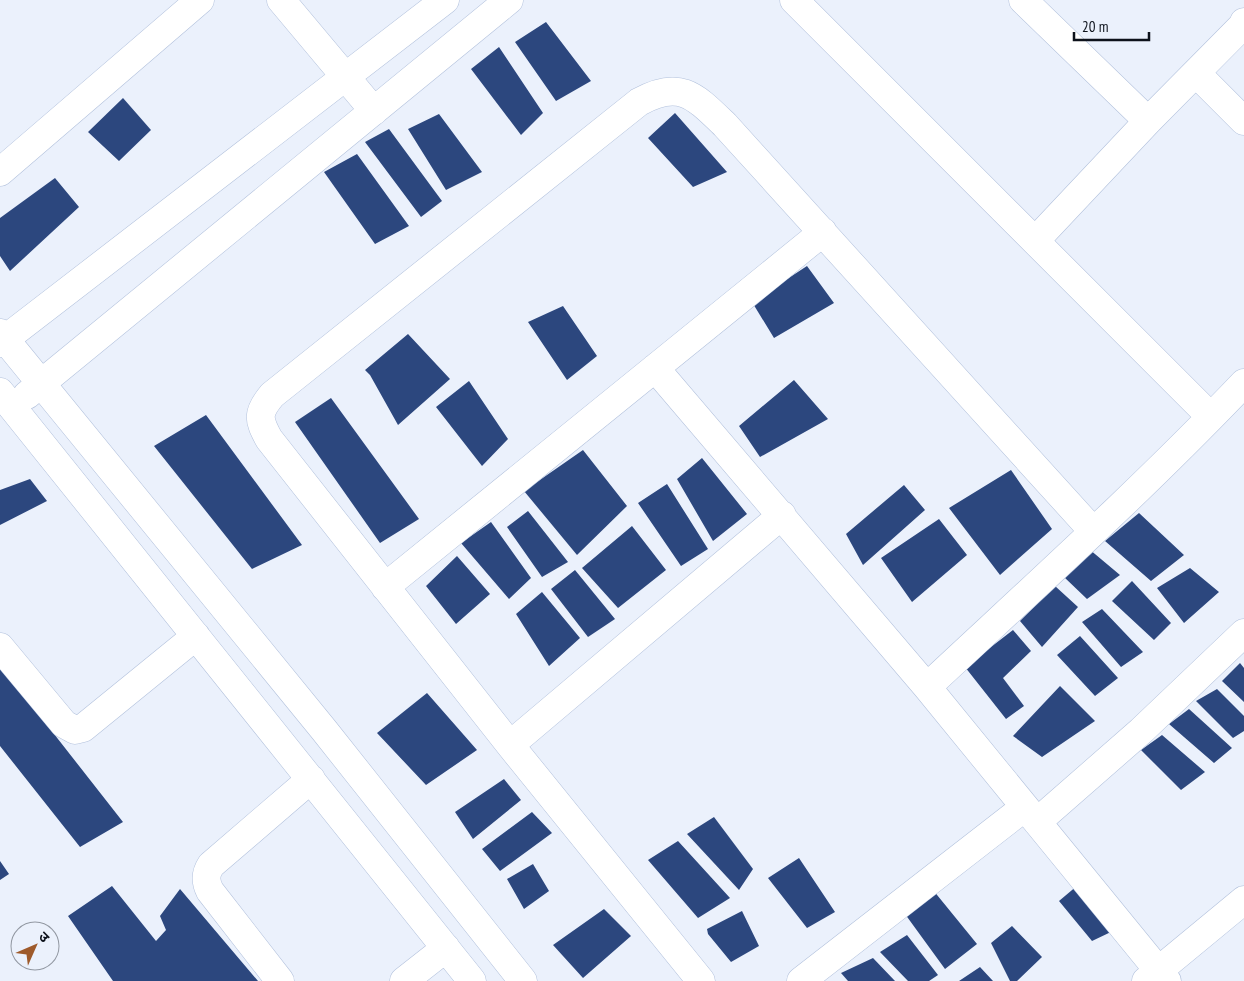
<svg xmlns="http://www.w3.org/2000/svg" width="1244" height="981" font-family="'PT Sans Narrow','Noto Sans Devanagari',sans-serif">
	<rect width="100%" height="100%" fill="#ebf1fc"/>
	<!-- building -->
	<path fill="#2c477e" d="M546,22L591,81L556,101L515,42Z
		M499,47L543,113L521,135L471,69Z
		M123,98L151,130L119,161L88,132Z
		M675,113L727,172L693,187L648,138Z
		M439,114L482,172L446,190L408,129Z
		M389,129L442,201L421,217L365,142Z
		M357,154L409,226L375,244L324,172Z
		M55,178L79,207L10,271L0,256V218Z
		M807,266L834,303L774,338L752,302Z
		M563,306L597,356L567,380L528,322Z
		M408,334L450,379L398,425L370,375L365,370Z
		M794,380L828,419L760,457L739,426Z
		M469,381L508,439L482,466L436,407Z
		M331,398L419,519L380,543L295,422Z
		M206,415L302,545L252,569L154,446Z
		M583,450L627,506L577,555L524,491Z
		M702,458L747,514L713,541L677,479Z
		M1011,470L1052,529L1000,575L949,508Z
		M30,479L47,501L0,525V490Z
		M667,484L708,549L681,566L638,503Z
		M904,485L925,510L863,565L846,534Z
		M528,511L568,562L542,577L507,527Z
		M1139,513L1184,555L1151,581L1105,541Z
		M939,519L967,555L912,602L881,558Z
		M491,522L531,578L509,599L461,543Z
		M632,526L666,570L618,608L582,568Z
		M1089,549L1120,575L1087,599L1064,577Z
		M457,556L490,594L456,624L426,586Z
		M1190,568L1219,592L1184,623L1157,588Z
		M575,570L615,619L588,637L551,589Z
		M1132,581L1171,623L1154,640L1112,601Z
		M1055,586L1078,607L1042,647L1020,621Z
		M542,592L580,638L549,666L516,614Z
		M1102,609L1143,652L1121,667L1082,622Z
		M1013,630L1031,651L1003,678L1024,706L1006,719L965,667Z
		M1080,636L1118,678L1095,696L1057,655Z
		M1240,663L1244,668V702L1222,681Z
		M0,665L123,822L80,847L0,746Z
		M1060,686L1095,721L1042,757L1013,736Z
		M1217,689L1244,716V731L1233,738L1196,701Z
		M427,693L477,750L426,785L377,733Z
		M1189,709L1232,748L1214,763L1169,724Z
		M1162,735L1205,772L1181,790L1141,750Z
		M504,779L521,800L473,839L455,812Z
		M532,812L552,833L500,871L482,849Z
		M714,817L753,869L739,890L687,834Z
		M678,841L730,898L698,918L648,860Z
		M799,858L835,912L807,928L768,878Z
		M0,861L9,874L0,880Z
		M533,864L549,891L524,909L507,879Z
		M1078,885L1113,931L1092,941L1059,901Z
		M112,886L156,941L166,930L160,916L180,889L258,981H113L68,916Z
		M933,890L977,944L945,969L905,914Z
		M604,909L631,936L583,978L553,945Z
		M742,911L759,946L731,962L708,934L707,929Z
		M1012,926L1042,957L1017,981H1010L991,943Z
		M907,935L938,975L929,981H908L880,952Z
		M873,958L895,981H848L841,973Z
		M980,967L993,981H959Z"/>
	<g fill="none" stroke-linecap="round" stroke-linejoin="round">
		<defs>
			<path id="minor" d="M281,0L374,111
				M794,0L1211,417
				M1023,0L1148,121
				M1196,73L1244,121
				M0,172L200,0
				M1035,241L1148,121L1243,25L1244,22
				M0,333L324,730L523,981
				M0,343L445,0
				M655,368L927,687L1167,981
				M0,392L472,981
				M27,395L509,0
				M385,587L823,232
				M0,647L64,724L75,730L83,728L196,636
				M927,687C1034,587 1143,489 1244,383
				M510,745L782,515
				M1037,822L1141,731L1244,633
				M280,981L210,891C205,881 205,874 211,865L311,779
				M404,981L446,948
				M701,981L510,745L269,439C258,419 257,413 272,395L639,102C680,79 695,96 725,125L1093,531
				M801,981L1025,807
				M1146,981L1244,900"/>
		</defs>
		<!-- minor casing -->
		<use href="#minor" stroke="#b2c1dc" stroke-width="29"/>
		<!-- minor -->
		<use href="#minor" stroke="#fff" stroke-width="28"/>
	</g>
	<!-- north arrow -->
	<g transform="translate(35 946) rotate(45)"><circle r="24" fill="#ebf1fc" stroke="#9298a2"/>
	<path d="M0-4L9 19L0 12L-9 19Z" fill="#9e5a2b"/>
	<text y="-8" font-size="14" font-weight="bold" text-anchor="middle" fill="#0d121b">उ</text>
	</g>
	<!-- scale -->
	<path d="M1074 32v8h75v-8" fill="none" stroke="#0d121b" stroke-width="2.5"/>
	<text x="1082" y="32" font-size="15" fill="#0d121b" stroke="#ebf1fc" stroke-width="4" paint-order="stroke">20 m</text>
</svg>
